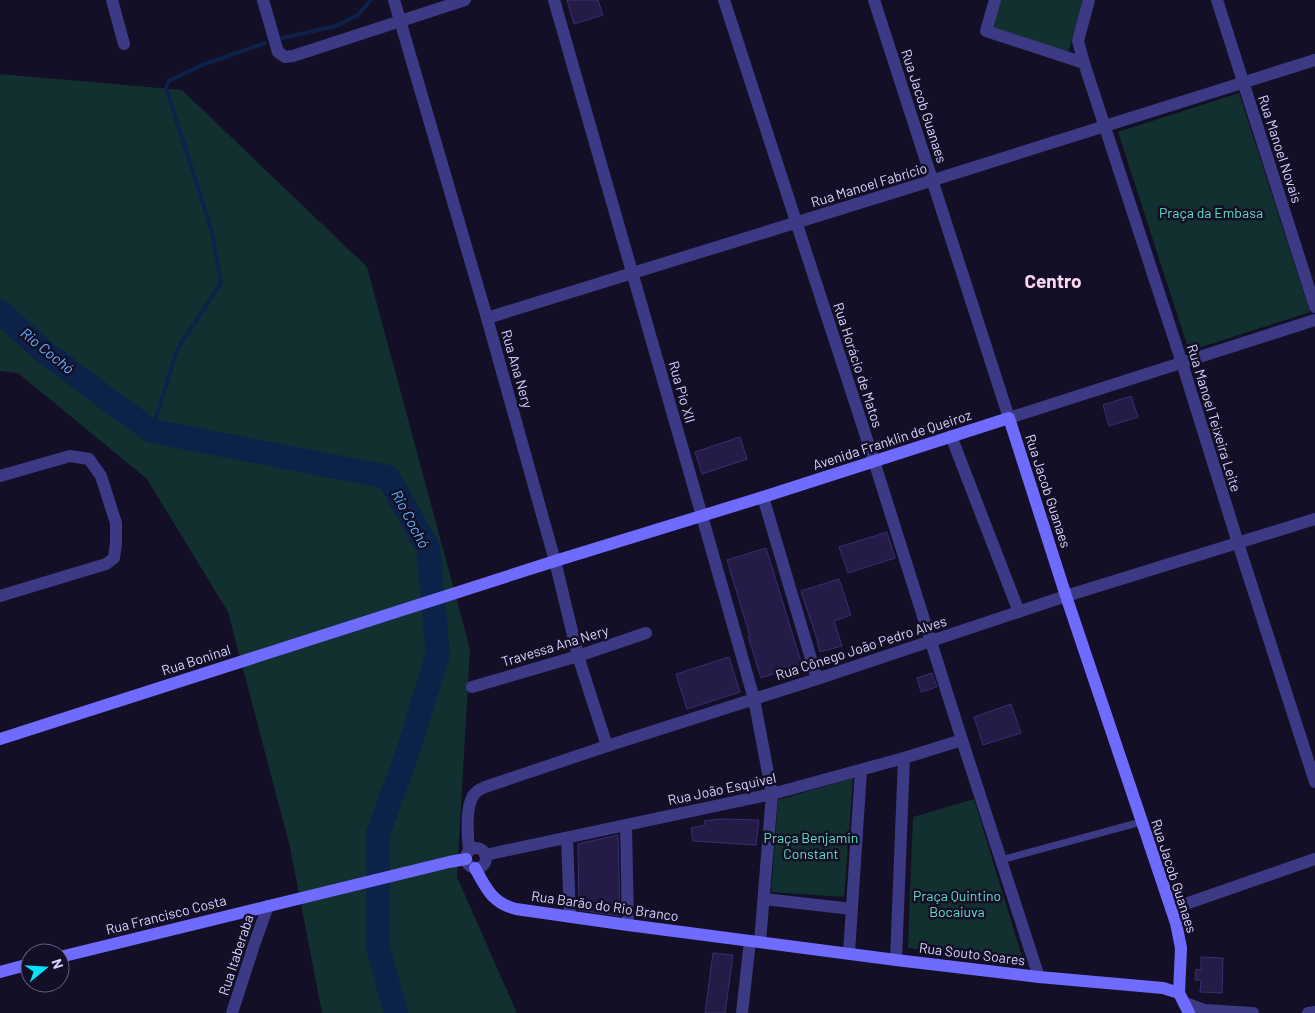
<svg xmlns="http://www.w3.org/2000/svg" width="1315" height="1013" font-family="Barlow,sans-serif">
	<rect width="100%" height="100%" fill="#130f26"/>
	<!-- green -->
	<path fill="#12302f" d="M999,0H1084L1068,53L990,28Z
		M0,74L182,90L367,267L470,649L457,877L517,1013H322L290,847L228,612L147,479L18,373L0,371Z
		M1239,93L1310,312L1189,351L1118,132Z
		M853,778L844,897L771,892L778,800Z
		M974,799L1023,960L908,948L913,817Z"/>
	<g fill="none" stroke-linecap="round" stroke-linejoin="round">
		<!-- stream -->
		<path stroke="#0c2248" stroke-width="4" d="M282,38L336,26L358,15L371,0
			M152,431L177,350L221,283L212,232L166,88L169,81L202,65L265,43"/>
		<!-- river -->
		<path stroke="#0c2248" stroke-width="24" d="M0,312L40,348L118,407L152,431L388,477L428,548L438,654L408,751L378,834V948L396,1013"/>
	</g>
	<!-- building -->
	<path fill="#241b47" stroke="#3b2d73" d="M567,0H598L603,15L574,24Z
		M1131,396L1138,417L1109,426L1103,405Z
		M740,437L747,459L702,474L695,452Z
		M887,532L895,558L848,573L839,547Z
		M766,548L802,665L761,678L748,636H750L727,560Z
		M839,579L851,615L834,621L842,646L820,652L817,642H818L801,591Z
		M729,657L740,692L687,709L676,674Z
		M932,673L937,687L921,692L917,678Z
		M1011,704L1021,733L983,745L974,717Z
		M720,819L759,820L756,845L693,841L691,828L705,825L704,821Z
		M618,835L620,916L579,910L578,844Z
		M713,953L733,955L725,1013H705Z
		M1201,957L1223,958L1222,993L1200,992L1201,980H1195L1196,969L1201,970Z"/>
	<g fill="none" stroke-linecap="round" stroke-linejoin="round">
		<!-- service -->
		<path stroke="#3d3a85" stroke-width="7" d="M1001,860L1141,822"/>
		<!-- minor -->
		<path stroke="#3d3a85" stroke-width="12" d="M112,0L124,44
			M263,0L278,52L285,57L293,56L465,0
			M554,0L702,516
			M724,0L874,461
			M874,0L1009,418
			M995,0L986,31L1084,63
			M1089,0L1078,41L1084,63L1182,363L1238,543L1315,782
			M1217,0L1315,307
			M487,318C764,234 1039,147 1315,60
			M951,436L1019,612
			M0,476L70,456L89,459L101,476L116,523V543L114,558L106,564L0,596
			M763,497L817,679
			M555,561L578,656L607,746
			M472,687L578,656L646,633
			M626,825L628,925
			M567,838L570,917
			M764,899L852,909
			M1171,909L1315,859
			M849,953L861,770
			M896,960L904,758
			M1185,1003L1204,1010L1253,1013
			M232,1013L254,945L268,906
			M742,1013L750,941
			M1308,1013L1315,1012"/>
		<!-- tertiary -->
		<path stroke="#3d3a85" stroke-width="12" d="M394,0L487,318L555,561
			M1009,418L1315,320
			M874,461L962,740L1039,977
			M702,516L754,699L772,794L760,942
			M466 858a10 10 0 1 1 20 0a10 10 0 1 1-20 0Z
			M469,851C468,836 465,809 473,796C476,791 480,789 485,787L607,746L817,679L1066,596L1315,519
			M485,855L772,794L904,758L962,740"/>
		<!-- secondary -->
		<path stroke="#6f6bff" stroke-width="12" d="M0,739L555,561L763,497L1009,418L1066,596L1176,923L1181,948L1179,993
			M475,868C486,888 492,903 516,909L628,925L896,960L1039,977L1163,988L1179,993L1189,1013
			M60,957L449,862L466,859
			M0,972L30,964"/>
	</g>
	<g text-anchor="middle" stroke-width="5" stroke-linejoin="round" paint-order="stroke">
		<!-- street labels -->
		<g font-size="14" fill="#d9d4ff" stroke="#130f26">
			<text transform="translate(924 106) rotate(72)" y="5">Rua Jacob Guanaes</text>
			<text transform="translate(1280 149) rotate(72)" y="5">Rua Manoel Novais</text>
			<text transform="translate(869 185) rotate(-17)" y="5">Rua Manoel Fabrício</text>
			<text transform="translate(858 365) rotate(72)" y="5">Rua Horácio de Matos</text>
			<text transform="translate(517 369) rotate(74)" y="5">Rua Ana Nery</text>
			<text transform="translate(682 392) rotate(74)" y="5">Rua Pio XII</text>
			<text transform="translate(1214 418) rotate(73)" y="5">Rua Manoel Teixeira Leite</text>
			<text transform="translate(892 440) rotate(-18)" y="5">Avenida Franklin de Queiroz</text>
			<text transform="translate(1048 491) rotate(72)" y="5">Rua Jacob Guanaes</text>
			<text transform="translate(555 646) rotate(-17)" y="5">Travessa Ana Nery</text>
			<text transform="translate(861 648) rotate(-18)" y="5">Rua Cônego João Pedro Alves</text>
			<text transform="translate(196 660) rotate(-18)" y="5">Rua Boninal</text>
			<text transform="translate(722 789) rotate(-12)" y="5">Rua João Esquivel</text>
			<text transform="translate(1174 876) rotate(72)" y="5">Rua Jacob Guanaes</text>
			<text transform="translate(605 906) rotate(8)" y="5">Rua Barão do Rio Branco</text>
			<text transform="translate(166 915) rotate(-14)" y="5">Rua Francisco Costa</text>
			<text transform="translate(972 954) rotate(7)" y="5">Rua Souto Soares</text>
			<text transform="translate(236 955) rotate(-72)" y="5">Rua Itaberaba</text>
		</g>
		<!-- park labels -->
		<g font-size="14" fill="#5fe0c0" stroke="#130f26">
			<text x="1211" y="218">Praça da Embasa</text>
			<text x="811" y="843">Praça Benjamin<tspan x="811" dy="16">Constant</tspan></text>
			<text x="957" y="901">Praça Quintino<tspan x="957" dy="16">Bocaiuva</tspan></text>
		</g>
		<!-- water labels -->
		<g font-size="15" font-style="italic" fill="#62b6ff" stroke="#130f26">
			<text transform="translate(47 351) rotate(39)" y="5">Rio Cochó</text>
			<text transform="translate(410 519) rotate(62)" y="5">Rio Cochó</text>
		</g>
		<!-- district labels -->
		<g font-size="19" font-weight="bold" fill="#ffd6f0" stroke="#130f26">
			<text x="1053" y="288">Centro</text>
		</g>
	</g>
	<!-- north arrow -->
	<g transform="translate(45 968) rotate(72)"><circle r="24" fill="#130f26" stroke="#625e7d"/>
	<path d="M0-4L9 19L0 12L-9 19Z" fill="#00e5ff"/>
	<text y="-8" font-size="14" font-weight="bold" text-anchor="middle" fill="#d9d4ff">N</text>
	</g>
</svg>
